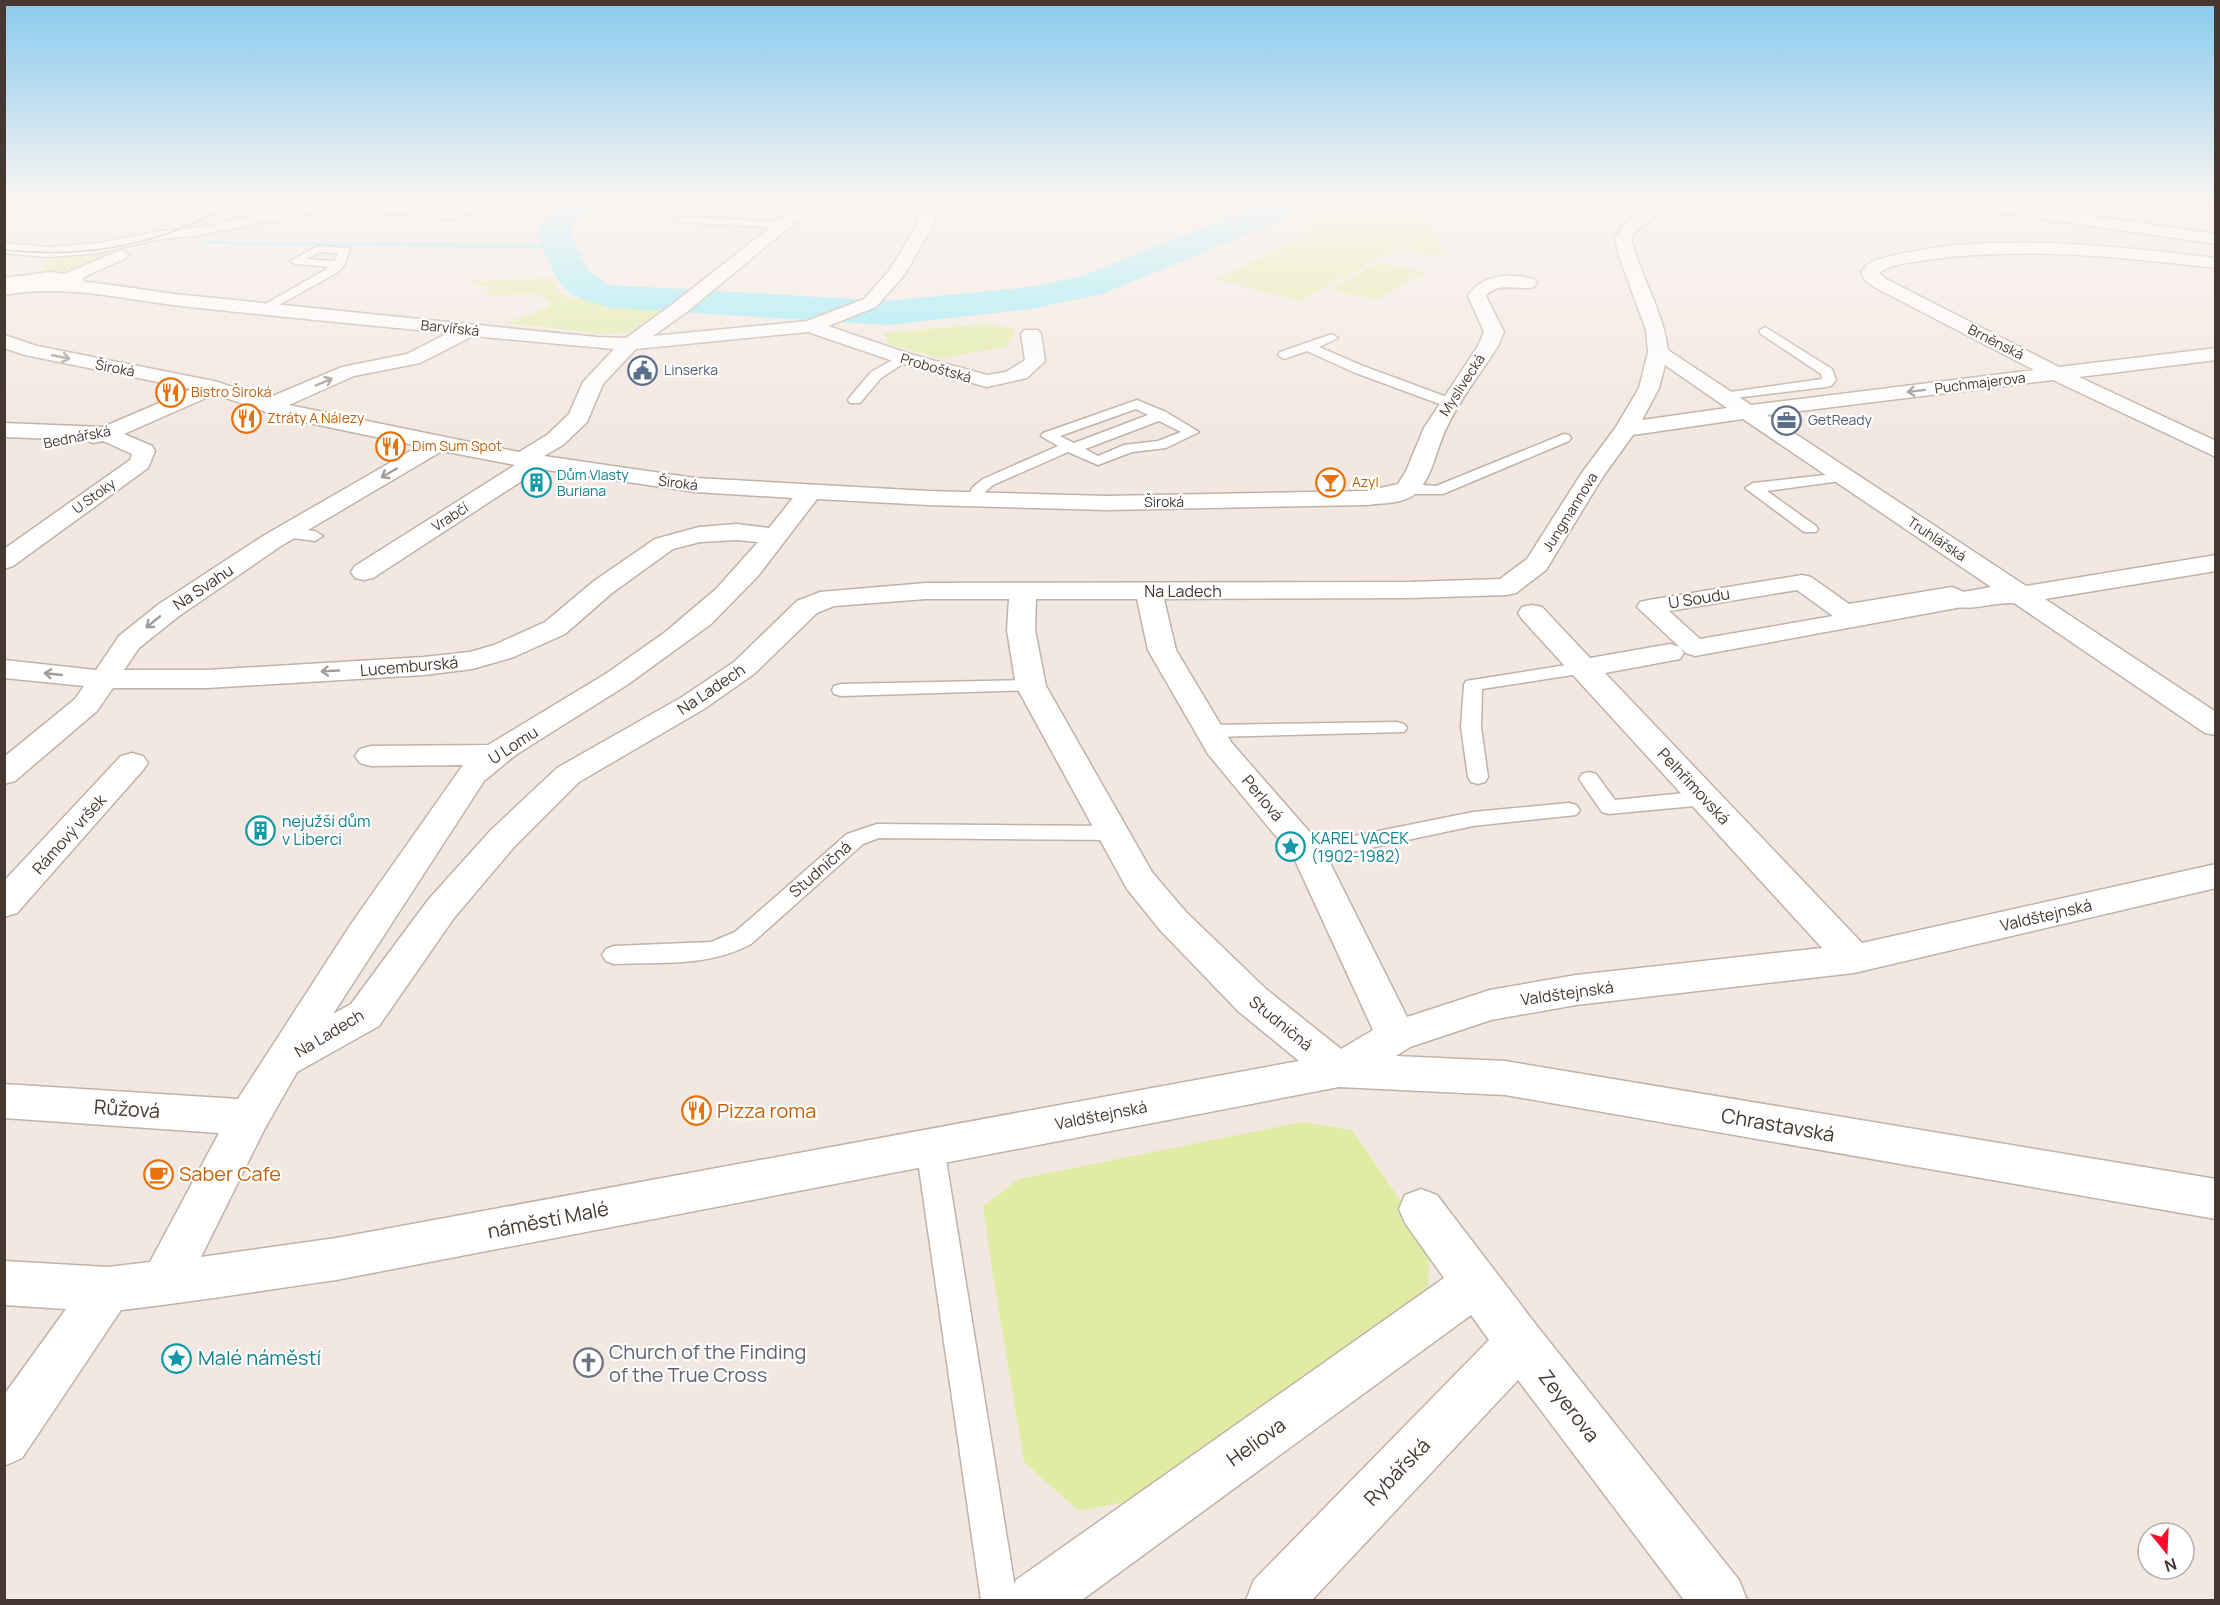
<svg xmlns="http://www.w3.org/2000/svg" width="2220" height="1605" font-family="Manrope,sans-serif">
	<rect width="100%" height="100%" fill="#f3e8e1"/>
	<!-- green -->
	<path fill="#e0eca4" d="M1334,202L1422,203L1444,258L1398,248L1299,301L1216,279L1318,230L1294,224Z
		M108,253L116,255L74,274H41V270L46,265L41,262L44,260Z
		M1380,262L1425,272L1376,300L1330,289Z
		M554,278L558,291L567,297L669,305C650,323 636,333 609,334L506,323L548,307L551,303L538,294L484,295L492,287L467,283L470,281Z
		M992,324L1015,330L1010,342L1005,347L941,358L888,344L885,332Z
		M1302,1122L1352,1130L1407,1210L1429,1255L1428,1291L1150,1497L1079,1511L1024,1462L993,1276L983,1206L1019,1179Z"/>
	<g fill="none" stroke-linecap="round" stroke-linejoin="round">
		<!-- stream -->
		<path fill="#95ebf8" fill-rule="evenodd" d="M203,241L531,244L564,250L561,252L531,248L201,244Z"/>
		<!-- river -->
		<path fill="#95ebf8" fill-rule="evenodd" d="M561,202H606C596,217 573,214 570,234L589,272L610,285L888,301L1030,287L1079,277L1267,202H1306L1301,209L1286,219L1102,294L1030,309L888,325L613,308C551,293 562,285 536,234L545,215Z"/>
		<defs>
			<path id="service" d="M770,202H813L814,204L809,207L775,205Z
				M683,217L784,222L789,225L784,228L679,222V218Z
				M318,246L349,248L350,250L344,265L338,272L270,310H262V306L330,267L295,264L290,261ZM320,252L338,253L335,261L307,259Z
				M1765,327L1832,369L1836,380L1831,386L1826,387L1718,400L1716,397L1723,393L1822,379L1821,374L1761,334L1759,331Z
				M1332,334L1338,338L1319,347L1363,366L1455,400L1457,403L1455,406H1445L1353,372L1307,351L1284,359L1278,355L1280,352Z
				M903,354L909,358L907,361L881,378L860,403H850L848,400L850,397L871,372Z
				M1137,400L1166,412L1199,432L1166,448L1132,452L1098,465L1068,452L993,485L985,492L979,502H969L966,499L973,487L983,479L1058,446L1041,436L1043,433ZM1136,409L1148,415L1074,443L1060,436ZM1159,421L1181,432L1158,441L1124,445L1098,456L1085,449Z
				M1564,434L1569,435L1571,438L1569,441L1443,494H1407L1399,489L1407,484L1436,486Z
				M1843,473L1848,474L1850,477L1848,480L1767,491L1816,526L1818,529L1816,532H1804L1745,488L1753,483Z
				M285,528L315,531L323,536L315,541L279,536L277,533L279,530Z
				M1585,662L1592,664L1594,668L1592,672L1482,689L1481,727L1488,777L1485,782L1478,784L1471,782L1468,777L1461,727L1464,685L1466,681Z
				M1031,680L1038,682L1040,686L1038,690L841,696L834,694L832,690L834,686L841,684Z
				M1397,722L1404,724L1407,728L1404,732L1210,737L1203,735L1200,731L1203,727L1210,725Z
				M1589,772L1596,774L1615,800L1705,791L1712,793L1715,798L1712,803L1705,805L1609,814L1602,812L1579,779L1582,774Z
				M1569,803L1576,805L1580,810L1576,815L1473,826L1309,861L1301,858L1298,853L1301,848L1309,845L1473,812Z
				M877,824L1115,826L1123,828L1126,833L1123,838L1115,840L879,838L863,844L751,944C709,967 660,962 614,964L606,961L602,955L606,949L614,946L711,942L735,932L847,834Z
				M930,1135L940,1139L944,1147L1017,1600H981L916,1147L920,1139Z"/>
			<path id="pedestrian" d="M322,202H361L450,211L472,202H493L491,205L451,219L335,208L196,236L160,239L99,253L48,257L4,253V243L48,247L99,243L160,231L196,228Z
				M121,250L129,255L126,258L82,278L84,281L82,284H67L55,289L49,287L48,282L4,288V278L51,272L64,274Z
				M1802,575L1811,577L1849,604L1952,587L1971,595L1974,600L1971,605L1962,607L1695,656L1686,653L1637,607L1640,602L1649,600ZM1797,590L1833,616L1700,639L1669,611Z"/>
			<path id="minor" d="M802,202H820L688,311L653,336L807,321L864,299L889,271L916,227L923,202H939L932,227L905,274L876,307L828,326L910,354L987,375L1006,372L1025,360L1021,334L1024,330H1038L1041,334L1045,361L1027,378L987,387L896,362L808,332L636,349L603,384L587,422L563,445L544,456L695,478L928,491L1107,496L1367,491L1398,484L1406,471L1424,428L1478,346L1484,332L1468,296C1482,274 1510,273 1534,279L1537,283L1534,287C1518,291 1498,281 1486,296L1504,332L1498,346C1481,373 1459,400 1446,429C1436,449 1433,477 1416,493C1405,504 1381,503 1367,505L1107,510L928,505L817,499L758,576L711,624L627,685L517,754L484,781L333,1014L351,1004L428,900L490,831L557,768L682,697L734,662L797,601L820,592L926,583L1410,582L1500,579L1527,559L1581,474L1616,427L1639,388L1648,352L1646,330L1619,256L1615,238L1623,226L1656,202H1674L1635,232L1631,238C1640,276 1663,310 1668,350L1751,405L2034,370L1874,287L1865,280L1861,272L1867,265L1876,260C1980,229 2110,246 2216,258V268C2120,257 2023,246 1927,260C1911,263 1892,263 1879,273L1886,279L2059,367L2216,348V360L2079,377L2216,441V457L2053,380L1767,415L2026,586L2216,555V571L2045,599L2216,712V735L2205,733L2014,603C1994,602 1972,611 1952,606L1948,600L1952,594L1991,587L1743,419L1633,435L1604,475L1546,570L1516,593L1507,595L1410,598L1164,599L1176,650L1231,742L1321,845L1407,1017L1490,990L1576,975L1822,948L1522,619L1518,613L1522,607L1532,605L1542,607L1590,658L1670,644L1680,647L1684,653L1680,659L1605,673L1862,943L2216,864V888L1854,973L1576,1005L1491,1020L1410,1047L1396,1056L1505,1061L2216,1179V1219L1505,1095L1339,1087L336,1280C264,1290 193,1302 121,1310L22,1458L4,1466V1395L66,1309L4,1305V1261L108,1267L150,1262L219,1133L4,1118V1084L238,1099L351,924L463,765L371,766L360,763L355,756L360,749L371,746L488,745L607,673L664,633L716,589L758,542L737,540L700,542L673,549L612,593L565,634L514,657L472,669L424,675L207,688H113L97,711L15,781L4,784V757L75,699L84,686L4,678V660L96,670L119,636L159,604L263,536L419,446L280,417L215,394L124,434L152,446L155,451L148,468L13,566L4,569V549L130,460L132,454L103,441L93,443L85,440L4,437V423L103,427L192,389L25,355L4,348V335L37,346L214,381L268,398L342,367L407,354L448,333C359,324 270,316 181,306C121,299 65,284 4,295V285C69,272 130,290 194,296C328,309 463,324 597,337L626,338L674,303ZM473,336L614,349L583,382L569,414L547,435L519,452L289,405L354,376L420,363ZM1665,365L1727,408L1642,420L1659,388ZM442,451L515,465L355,566L351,572L355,578L364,580L373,578L540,469L695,492L793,498L769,528L737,524L699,527L655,539L594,581L545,622L494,645L470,652L424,657L207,670H124L139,648L179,616L281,546ZM926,599H1009L1007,630L1016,686L1127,889L1160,930L1238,1011L1299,1061L336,1238L201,1257L264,1130L297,1072L379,1026L454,918L514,847L579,782L704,709L754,674L817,613L834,606ZM1036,599H1137L1148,650L1208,754L1294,858L1373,1030L1341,1049L1266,989L1186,912L1152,872L1046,686L1035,630Z
				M1026,202H1075L1070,208C1060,211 1034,210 1026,202Z
				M1955,202H1996L2216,234V244L1963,207Z
				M132,753L143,756L148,763L143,770L17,913L4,917V881L121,756Z
				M1421,1189L1437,1195L1537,1326L1739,1580L1747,1600H1684L1518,1380L1312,1600H1246L1254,1580L1489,1340L1471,1315L1082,1600H1008L1016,1580L1444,1278L1405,1223L1399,1209L1405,1195Z"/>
		</defs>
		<!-- service casing -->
		<use href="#service" stroke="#c1b1a6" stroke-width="3"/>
		<!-- pedestrian casing -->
		<use href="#pedestrian" stroke="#c1b1a6" stroke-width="3"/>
		<!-- minor casing -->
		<use href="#minor" stroke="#c1b1a6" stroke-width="3"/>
		<!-- service -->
		<use href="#service" fill="#fff" fill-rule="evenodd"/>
		<!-- pedestrian -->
		<use href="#pedestrian" fill="#fff" fill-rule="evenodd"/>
		<!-- minor -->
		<use href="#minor" fill="#fff" fill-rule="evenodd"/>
		<!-- tram -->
		<path stroke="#939393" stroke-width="1.5" d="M4,250C60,256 115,252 169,233C193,224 217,212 241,202"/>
	</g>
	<!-- one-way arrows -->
	<defs><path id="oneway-shaft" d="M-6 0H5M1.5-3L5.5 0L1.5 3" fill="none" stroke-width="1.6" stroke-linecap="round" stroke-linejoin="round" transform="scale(1.5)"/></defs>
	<g stroke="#a29c98">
		<use href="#oneway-shaft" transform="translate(61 357) rotate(11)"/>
		<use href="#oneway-shaft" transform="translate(324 382) rotate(-23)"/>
		<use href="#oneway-shaft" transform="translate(1916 391) rotate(173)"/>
		<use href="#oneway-shaft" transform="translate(389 473) rotate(150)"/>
		<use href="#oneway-shaft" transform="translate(153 622) rotate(141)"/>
		<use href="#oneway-shaft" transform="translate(330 671) rotate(177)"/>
		<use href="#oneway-shaft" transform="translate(53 674) rotate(-174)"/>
	</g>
	<!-- sky -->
	<linearGradient id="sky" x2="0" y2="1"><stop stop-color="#87caee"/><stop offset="0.47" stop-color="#faf5f2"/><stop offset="1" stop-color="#faf5f2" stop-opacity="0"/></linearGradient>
	<rect width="2220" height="427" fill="url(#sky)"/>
	<!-- icons -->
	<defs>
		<symbol id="civic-ring" viewBox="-11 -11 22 22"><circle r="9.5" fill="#fff" stroke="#5c6f8a" stroke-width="1.5"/><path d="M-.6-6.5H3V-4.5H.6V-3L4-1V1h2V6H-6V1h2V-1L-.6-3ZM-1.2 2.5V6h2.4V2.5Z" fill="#5c6f8a"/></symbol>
		<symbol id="restaurant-ring" viewBox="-11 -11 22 22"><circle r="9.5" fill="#fff" stroke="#e8710a" stroke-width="1.5"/><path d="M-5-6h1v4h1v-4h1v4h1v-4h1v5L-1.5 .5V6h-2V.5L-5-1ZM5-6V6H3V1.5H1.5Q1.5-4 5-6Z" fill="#e8710a"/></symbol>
		<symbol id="office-ring" viewBox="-11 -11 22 22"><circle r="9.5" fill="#fff" stroke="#5c6f8a" stroke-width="1.5"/><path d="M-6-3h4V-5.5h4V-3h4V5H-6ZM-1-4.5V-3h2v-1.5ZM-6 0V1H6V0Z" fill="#5c6f8a"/></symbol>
		<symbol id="bar-ring" viewBox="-11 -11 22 22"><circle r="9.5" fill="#fff" stroke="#e8710a" stroke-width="1.5"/><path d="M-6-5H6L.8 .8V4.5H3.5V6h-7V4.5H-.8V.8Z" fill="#e8710a"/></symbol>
		<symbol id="building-ring" viewBox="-11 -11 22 22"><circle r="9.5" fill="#fff" stroke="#0f9aa8" stroke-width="1.5"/><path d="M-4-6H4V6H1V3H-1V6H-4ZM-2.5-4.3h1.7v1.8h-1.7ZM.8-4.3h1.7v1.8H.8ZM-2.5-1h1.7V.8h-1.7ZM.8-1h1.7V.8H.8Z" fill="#0f9aa8"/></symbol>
		<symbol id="sight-ring" viewBox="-11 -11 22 22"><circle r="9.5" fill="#fff" stroke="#0f9aa8" stroke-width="1.5"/><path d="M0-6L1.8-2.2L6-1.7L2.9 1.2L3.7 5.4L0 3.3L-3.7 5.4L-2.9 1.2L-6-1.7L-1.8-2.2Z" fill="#0f9aa8"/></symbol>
		<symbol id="cafe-ring" viewBox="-11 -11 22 22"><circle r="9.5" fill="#fff" stroke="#e8710a" stroke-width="1.5"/><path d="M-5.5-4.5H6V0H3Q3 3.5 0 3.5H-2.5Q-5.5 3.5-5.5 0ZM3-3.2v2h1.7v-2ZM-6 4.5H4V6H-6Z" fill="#e8710a"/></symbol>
		<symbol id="church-ring" viewBox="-11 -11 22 22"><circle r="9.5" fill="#fff" stroke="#6b7280" stroke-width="1.5"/><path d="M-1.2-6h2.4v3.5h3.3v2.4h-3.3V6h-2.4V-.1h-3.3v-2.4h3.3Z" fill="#6b7280"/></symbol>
	</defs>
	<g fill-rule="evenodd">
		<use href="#civic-ring" x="626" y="354" width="33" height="33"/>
		<use href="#restaurant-ring" x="154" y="376" width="33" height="33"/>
		<use href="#restaurant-ring" x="230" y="402" width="33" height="33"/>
		<use href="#office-ring" x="1770" y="404" width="33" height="33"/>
		<use href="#restaurant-ring" x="374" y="430" width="33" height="33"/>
		<use href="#bar-ring" x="1314" y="466" width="33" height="33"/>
		<use href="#building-ring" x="520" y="466" width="33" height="33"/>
		<use href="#building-ring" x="244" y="814" width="33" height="33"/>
		<use href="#sight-ring" x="1274" y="830" width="33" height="33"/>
		<use href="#restaurant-ring" x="680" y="1094" width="33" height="33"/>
		<use href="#cafe-ring" x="142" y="1158" width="33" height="33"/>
		<use href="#sight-ring" x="160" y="1342" width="33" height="33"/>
		<use href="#church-ring" x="572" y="1346" width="33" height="33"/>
	</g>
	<g text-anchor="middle" stroke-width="4.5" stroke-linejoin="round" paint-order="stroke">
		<!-- far-street labels -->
		<g font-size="14" fill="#443831" stroke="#fff">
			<text transform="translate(450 328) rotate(6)" y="5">Barvířská</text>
			<text transform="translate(1996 342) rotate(27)" y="5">Brněnská</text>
			<text transform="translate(115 368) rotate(11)" y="5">Široká</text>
			<text transform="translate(936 368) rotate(16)" y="5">Proboštská</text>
			<text transform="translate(1980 383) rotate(-7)" y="5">Puchmajerova</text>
			<text transform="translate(1462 385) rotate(-57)" y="5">Myslivecká</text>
			<text transform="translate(77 437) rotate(-11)" y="5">Bednářská</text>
			<text transform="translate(678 483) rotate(7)" y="5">Široká</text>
			<text transform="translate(94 496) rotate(-36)" y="5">U Stoky</text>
			<text x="1164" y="507">Široká</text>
			<text transform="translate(1570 512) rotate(-58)" y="5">Jungmannova</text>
			<text transform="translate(450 517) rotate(-33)" y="5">Vrabčí</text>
			<text transform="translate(1937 539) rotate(34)" y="5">Truhlářská</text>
		</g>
		<!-- far-service labels -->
		<g font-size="14" fill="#4e5e75" stroke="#fff" text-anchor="start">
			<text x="664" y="375">Linserka</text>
			<text x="1808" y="425">GetReady</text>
		</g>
		<!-- far-food labels -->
		<g font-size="14" fill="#c56008" stroke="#fff" text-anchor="start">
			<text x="191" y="397">Bistro Široká</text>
			<text x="267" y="423">Ztráty A Nálezy</text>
			<text x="412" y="451">Dim Sum Spot</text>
			<text x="1352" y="487">Azyl</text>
		</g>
		<!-- far-culture labels -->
		<g font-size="14" fill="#0d838f" stroke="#fff" text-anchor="start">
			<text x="557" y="480">Dům Vlasty<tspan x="557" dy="16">Buriana</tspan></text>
		</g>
		<!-- street labels -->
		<g font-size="16" fill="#443831" stroke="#fff">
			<text transform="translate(203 587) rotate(-34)" y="6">Na Svahu</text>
			<text x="1183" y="597">Na Ladech</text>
			<text transform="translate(1699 598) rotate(-9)" y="6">U Soudu</text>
			<text transform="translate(409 666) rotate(-5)" y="6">Lucemburská</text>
			<text transform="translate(711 689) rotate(-34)" y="6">Na Ladech</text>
			<text transform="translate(513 745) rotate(-33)" y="6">U Lomu</text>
			<text transform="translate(1694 786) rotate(47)" y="6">Pelhřimovská</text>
			<text transform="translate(1263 798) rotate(50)" y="6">Perlová</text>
			<text transform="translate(69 834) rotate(-48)" y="6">Rámový vršek</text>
			<text transform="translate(820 869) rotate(-41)" y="6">Studničná</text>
			<text transform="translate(2046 915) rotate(-13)" y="6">Valdštejnská</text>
			<text transform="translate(1567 993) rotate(-8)" y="6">Valdštejnská</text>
			<text transform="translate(1281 1023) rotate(39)" y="6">Studničná</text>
			<text transform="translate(329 1033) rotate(-31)" y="6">Na Ladech</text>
			<text transform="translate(1101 1115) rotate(-11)" y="6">Valdštejnská</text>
		</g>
		<!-- culture labels -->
		<g font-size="16" fill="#0d838f" stroke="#fff" text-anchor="start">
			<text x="282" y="827">nejužší dům<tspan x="282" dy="18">v Liberci</tspan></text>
			<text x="1311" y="844">KAREL VACEK<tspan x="1311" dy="18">(1902-1982)</tspan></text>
		</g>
		<!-- near-street labels -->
		<g font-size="20" fill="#443831" stroke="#fff">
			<text transform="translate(127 1109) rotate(4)" y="7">Růžová</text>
			<text transform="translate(1778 1125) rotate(10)" y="7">Chrastavská</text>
			<text transform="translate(548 1220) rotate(-11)" y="7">náměstí Malé</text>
			<text transform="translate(1569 1406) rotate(52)" y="7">Zeyerova</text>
			<text transform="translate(1256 1442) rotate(-36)" y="7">Heliova</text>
			<text transform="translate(1397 1472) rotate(-46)" y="7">Rybářská</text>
		</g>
		<!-- near-food labels -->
		<g font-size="20" fill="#c56008" stroke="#fff" text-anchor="start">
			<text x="717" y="1118">Pizza roma</text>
			<text x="179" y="1181">Saber Cafe</text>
		</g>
		<!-- near-worship labels -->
		<g font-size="20" fill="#5b616d" stroke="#fff" text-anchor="start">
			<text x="609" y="1359">Church of the Finding<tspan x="609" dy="23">of the True Cross</tspan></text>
		</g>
		<!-- near-culture labels -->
		<g font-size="20" fill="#0d838f" stroke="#fff" text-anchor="start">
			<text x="198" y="1365">Malé náměstí</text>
		</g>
	</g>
	<!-- border -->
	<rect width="2220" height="1605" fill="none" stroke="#443831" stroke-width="12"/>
	<!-- north arrow -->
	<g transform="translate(2166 1551) rotate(162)"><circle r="28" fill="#ffffff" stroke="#b4afad" stroke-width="1.5"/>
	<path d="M0-4.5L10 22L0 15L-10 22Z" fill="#ff0c2c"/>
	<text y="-9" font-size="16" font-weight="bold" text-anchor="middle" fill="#443831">N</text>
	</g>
</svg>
